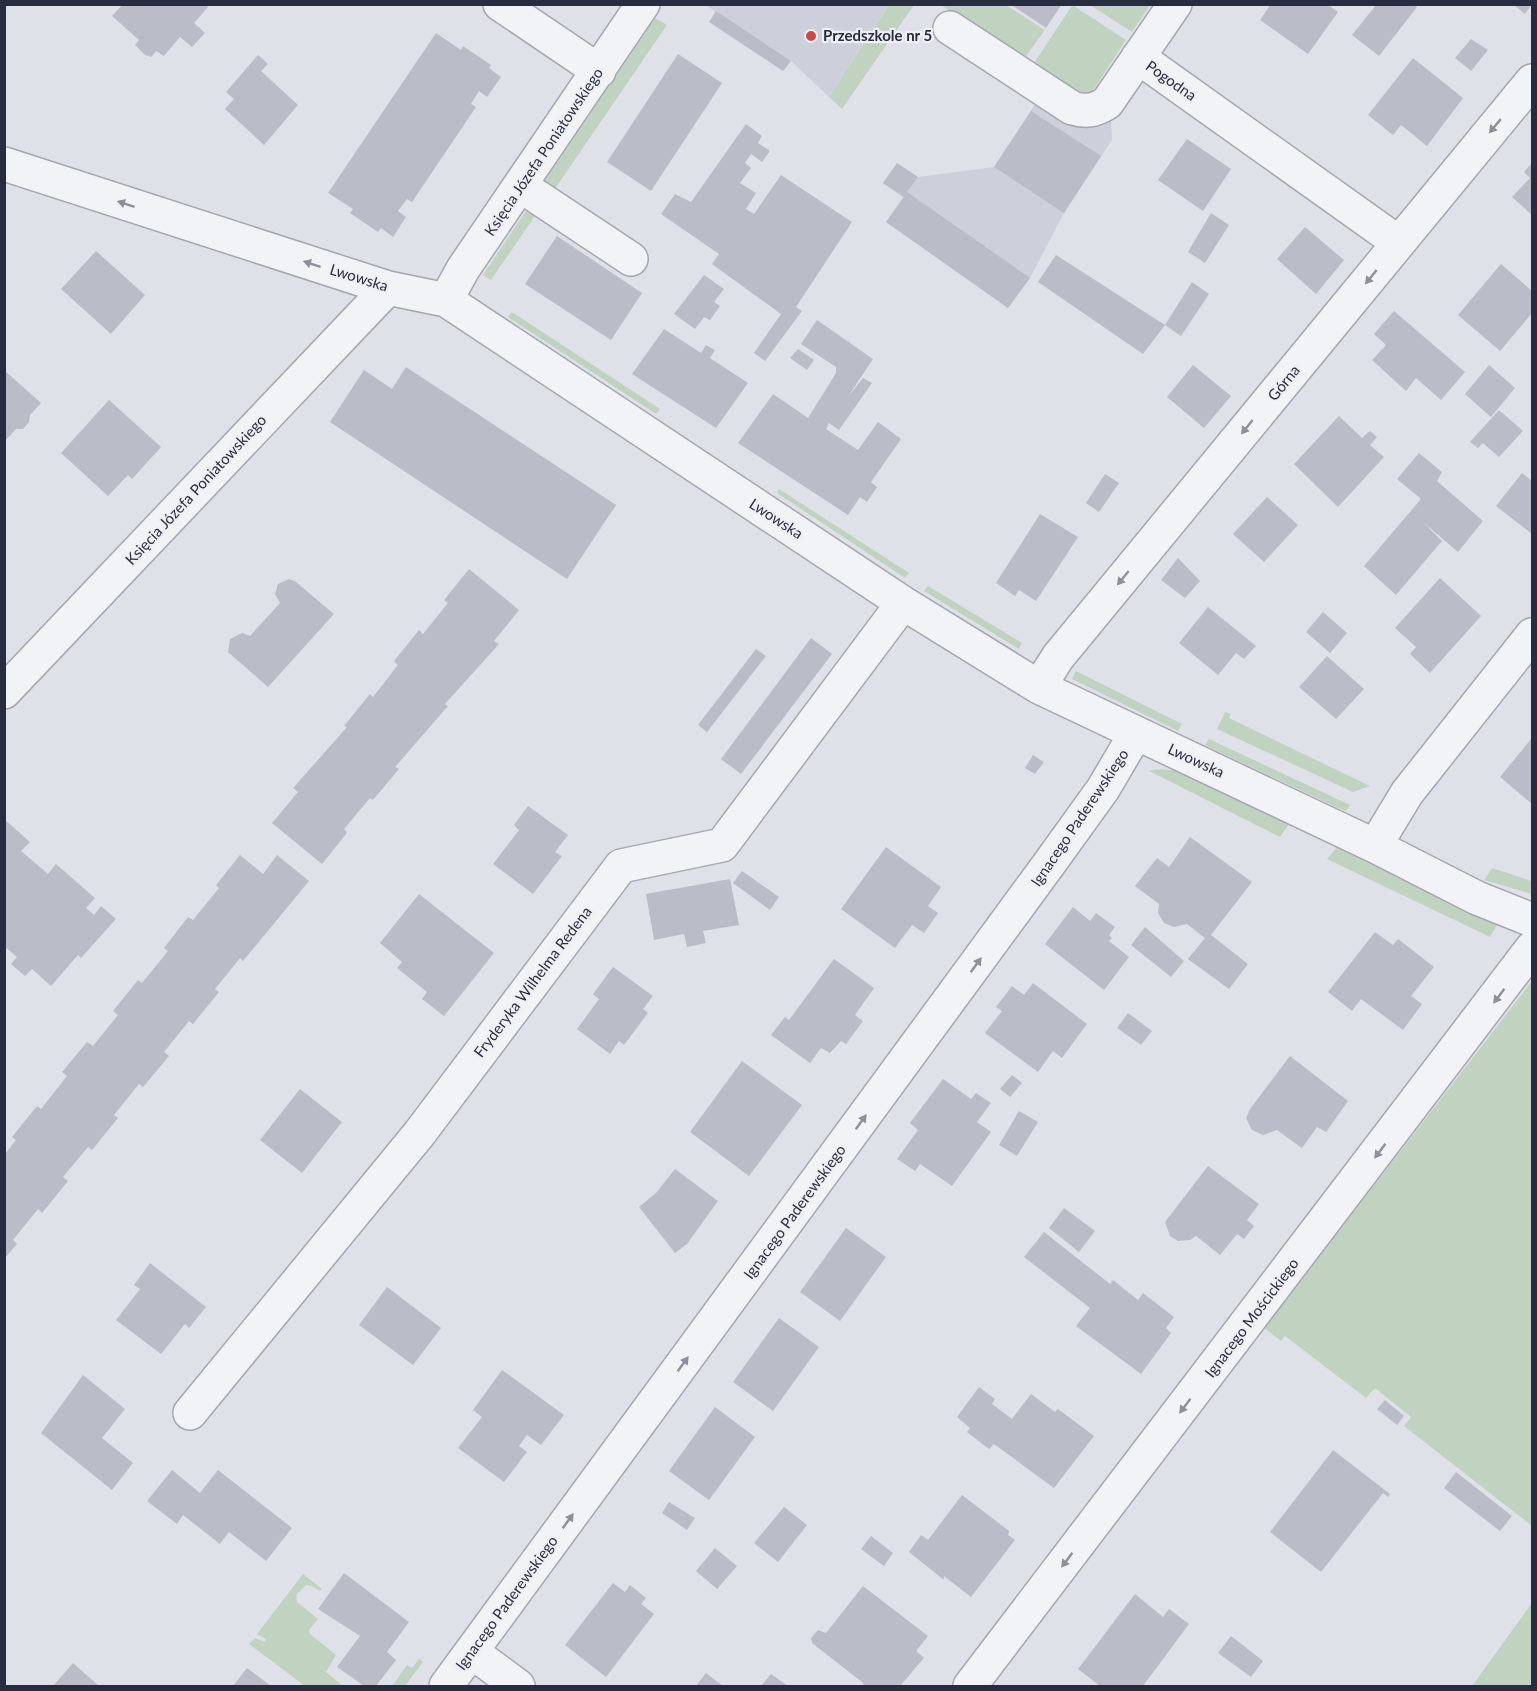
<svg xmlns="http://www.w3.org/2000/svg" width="1537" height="1691" font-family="Lato,sans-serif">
	<rect width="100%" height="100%" fill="#dfe1e8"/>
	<!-- built -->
	<path fill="#cdd0da" d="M706,5H889L829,97L791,61Z
		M1051,80L1111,117L1112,140L1064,213L1030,278L1008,308L886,222L903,197L883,183L897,163L918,177L994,167Z"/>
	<!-- green -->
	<path fill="#c2d2c1" d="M889,5H914L842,109L829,97Z
		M941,5H1006L1045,30L1023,60Z
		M1090,5H1150L1132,32Z
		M1074,6L1126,40L1092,92L1082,94L1034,63L1071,7Z
		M655,18L667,25L552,193L541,186Z
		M530,205L539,210L491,280L483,275Z
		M512,312L660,409L656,414L508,317Z
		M779,489L909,573L905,578L777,493Z
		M928,586L1022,643L1019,649L924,591Z
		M1076,671L1182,724L1178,731L1072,679Z
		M1225,712L1231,714L1229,718L1370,786L1353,792L1217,729Z
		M1209,739L1350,805L1346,811L1336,807L1205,745Z
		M1158,769L1181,771L1289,824L1280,837L1149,771Z
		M1337,847L1497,925L1490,937L1327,859Z
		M1492,868L1532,881V894L1484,880Z
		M1532,981V1526L1404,1426L1411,1417L1375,1388L1366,1398L1285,1336L1281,1341L1264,1328Z
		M303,1574L322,1589L320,1591L312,1586L306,1585L296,1595L297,1602L318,1619L309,1630L310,1634L336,1655L326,1672L343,1686H305L249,1644L255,1638L265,1642L266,1639L257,1634Z
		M1532,1603V1686H1472Z
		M419,1659L423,1662L405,1686H392L407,1665L412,1668Z"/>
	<!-- building -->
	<path fill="#babcc8" d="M123,4H205L208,7L194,23L205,33L192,47L180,37L164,56L156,51L151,57L145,55L135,45L139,40L112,16Z
		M1010,4H1062L1046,28Z
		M1271,4H1327L1338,12L1308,54L1260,20Z
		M1513,4H1532L1525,14Z
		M1376,5H1413L1417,7L1379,56L1352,35Z
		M716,11L791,61L783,71L709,22Z
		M436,33L461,50L463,46L491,65L489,68L501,77L487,97L479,91L471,104L476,107L412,202L407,199L398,211L406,217L393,237L381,228L378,232L350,213L353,209L328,193Z
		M1471,39L1488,50L1471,71L1455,58Z
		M678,54L722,83L651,191L607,162Z
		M258,55L268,64L261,71L298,105L264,145L225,109L234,99L226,92Z
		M1413,58L1463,98L1427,146L1401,125L1393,135L1368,115Z
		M1031,111L1101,156L1064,213L994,167Z
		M746,124L762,136L758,143L770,151L762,162L751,154L745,163L751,168L740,183L756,193L746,209L754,214L781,175L852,222L796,307L802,311L765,361L754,353L781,314L712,264L719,254L661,214L675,194L691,202Z
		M1187,139L1231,169L1203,211L1158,180Z
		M897,163L918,177L907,192L1030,278L1008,308L886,222L904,197L883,183Z
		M1532,163V215L1512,197L1530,178L1524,172Z
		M1211,213L1229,225L1205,263L1188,252Z
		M1305,227L1344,260L1316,294L1277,259Z
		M557,236L642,293L611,340L525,284Z
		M96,251L145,295L111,334L61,289Z
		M1056,255L1165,325L1143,354L1038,282Z
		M1501,264L1532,291V313L1500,351L1458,315Z
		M704,275L724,289L714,302L720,306L710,320L704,317L695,329L674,314Z
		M1192,282L1209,294L1181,336L1165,325Z
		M1394,311L1465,372L1441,400L1416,378L1406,391L1372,360L1386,345L1374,334Z
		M817,320L873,359L847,398L863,378L872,383L839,430L829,423L826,429L858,450L878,422L901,439L871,482L877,487L867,502L860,497L848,515L738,443L773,394L808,418L836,373V367L801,344Z
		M664,329L701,353L706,345L715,350L710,358L748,383L716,428L632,374Z
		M798,349L814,360L807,370L790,358Z
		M1193,365L1231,396L1204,428L1167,397Z
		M1489,365L1515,388L1491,417L1465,394Z
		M406,367L616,505L567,579L330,422L364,370L392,389Z
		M4,370L41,403L30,415L29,422L23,429H16L4,442Z
		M109,400L161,447L132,479L128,475L108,496L61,453Z
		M1499,410L1523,431L1499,457L1483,443L1478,448L1470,442Z
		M1339,416L1362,438L1370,431L1377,437L1370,445L1384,457L1338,507L1294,464Z
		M1419,453L1442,472L1437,481L1483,521L1458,552L1423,522L1442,541L1396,595L1364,566L1421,499L1397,479Z
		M1522,473L1532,481V534L1496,506Z
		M1105,474L1119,483L1099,512L1086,503Z
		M1267,497L1298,525L1264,562L1233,534Z
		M1040,514L1078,537L1036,601L1019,590L1015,596L996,583Z
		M1178,558L1200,581L1185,598L1161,580Z
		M469,569L519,610L494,641L499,644L445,704L448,706L395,767L399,769L373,800L370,798L344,829L347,833L322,864L272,823L298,792L293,788L347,727L344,726L370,694L373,697L398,665L394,661L419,630L423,634L448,603L444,600Z
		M1440,578L1481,616L1430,673L1410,654L1416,647L1395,628Z
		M289,579L296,582L334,614L268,687L228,652L230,639L242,633L250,636L280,603L275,594L278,584Z
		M1208,607L1256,646L1244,659L1236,653L1218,675L1179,643Z
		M1323,612L1347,633L1330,653L1306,632Z
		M811,638L832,654L741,774L721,759Z
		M756,649L766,656L707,732L698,725Z
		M1327,656L1364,689L1336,719L1299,687Z
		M1532,738V804L1500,777Z
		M1033,755L1044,762L1035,774L1025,768Z
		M528,806L568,835L555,852L562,856L533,894L493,864L519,830L514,825Z
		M4,819L30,842L21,851L48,874L56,864L95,898L86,908L94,915L101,906L116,919L81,958L78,955L51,986L32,969L25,976L11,964L17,957L4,946Z
		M1190,837L1252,882L1211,935L1248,964L1229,989L1188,959L1205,938L1187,924L1174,927L1164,923L1158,913L1159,904L1135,886L1157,858L1169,867Z
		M886,847L941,887L928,906L938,913L924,933L912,925L895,948L841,909Z
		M240,855L263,874L277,855L309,881L243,961L240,958L215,989L219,992L193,1024L189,1021L164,1052L169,1056L143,1087L139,1084L114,1115L118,1118L92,1150L88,1147L63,1177L68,1181L42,1213L38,1209L13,1240L17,1244L4,1259V1155L16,1140L12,1137L37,1106L41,1109L67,1076L62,1072L87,1042L93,1046L118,1015L113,1011L138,980L142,983L168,951L164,948L188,917L193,920L219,888L216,885Z
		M742,871L779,897L770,910L733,883Z
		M730,879L739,925L703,931L706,943L687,947L684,934L654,940L646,894Z
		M419,894L494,953L444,1016L422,999L427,992L397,968L402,962L380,943Z
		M1073,907L1090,921L1096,913L1115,927L1109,935L1112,938L1109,941L1129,957L1104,990L1045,944Z
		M1145,927L1184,961L1171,977L1131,945Z
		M1375,932L1393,945L1398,939L1434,967L1411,996L1422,1004L1403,1030L1361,999L1352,1011L1328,992Z
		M834,959L874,988L855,1015L863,1021L846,1044L841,1041L830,1053L821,1048L810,1063L771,1035L785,1017L789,1020Z
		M613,967L653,996L643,1009L648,1013L624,1045L619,1041L610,1054L577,1029L599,999L593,994Z
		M1033,983L1087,1024L1062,1058L1053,1051L1038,1072L985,1033L1002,1011L996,1007L1012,986L1024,995Z
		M1128,1013L1152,1031L1141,1045L1117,1028Z
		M1290,1056L1348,1101L1326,1132L1317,1127L1302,1148L1277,1130L1263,1135L1252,1130L1246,1118L1250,1109Z
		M742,1061L802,1105L749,1176L690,1132Z
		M1012,1075L1022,1083L1010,1097L1000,1089Z
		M943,1079L971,1099L976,1093L991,1103L977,1122L991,1132L952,1186L920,1164L915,1171L897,1159L918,1130L910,1123Z
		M300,1089L342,1122L302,1173L260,1140Z
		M1019,1111L1038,1122L1017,1156L999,1145Z
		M1208,1166L1259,1204L1247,1220L1254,1226L1244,1239L1237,1234L1220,1255L1196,1236L1190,1240L1178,1241L1170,1236L1165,1222Z
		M675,1169L718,1201L687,1244L675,1253L639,1207L656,1193Z
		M1064,1208L1095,1231L1079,1252L1049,1228Z
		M846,1228L886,1257L840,1321L800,1292Z
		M1044,1232L1110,1284L1113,1280L1138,1300L1143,1293L1174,1317L1166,1328L1171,1333L1141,1374L1076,1326L1090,1308L1024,1257Z
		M150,1263L206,1307L189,1328L185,1324L161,1354L116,1320L140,1289L134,1285Z
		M387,1287L441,1328L413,1365L359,1325Z
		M779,1318L819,1347L773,1411L733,1382Z
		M502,1370L564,1415L541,1445L527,1435L519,1446L527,1452L504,1482L458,1448L482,1417L473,1410Z
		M83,1375L125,1409L102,1438L133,1463L112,1490L41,1433Z
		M979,1387L995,1399L992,1404L1012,1419L1031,1394L1055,1412L1058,1409L1094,1436L1054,1488L994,1444L989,1449L967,1432L970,1428L957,1417Z
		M1385,1400L1404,1416L1397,1425L1377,1409Z
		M715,1407L755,1437L709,1500L669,1471Z
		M1333,1450L1390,1494L1388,1497L1383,1493L1321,1572L1270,1532Z
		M172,1470L200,1493L218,1470L292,1528L266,1561L229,1532L220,1544L183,1515L177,1524L147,1501Z
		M1456,1472L1512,1516L1500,1531L1444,1488Z
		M962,1495L1009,1531L1008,1535L1015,1540L971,1597L944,1576V1580L909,1552L921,1535L928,1540Z
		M669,1502L695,1518L687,1530L662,1513Z
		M784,1507L807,1525L778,1562L754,1543Z
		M871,1536L893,1553L884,1566L861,1549Z
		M715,1548L737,1566L717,1589L696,1571Z
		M344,1573L409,1622L387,1652L396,1660L376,1686H364L337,1667L360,1636L318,1609Z
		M613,1583L625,1592L630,1585L646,1598L641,1604L654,1614L606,1677L565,1645Z
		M863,1586L928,1636L916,1651L924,1658L900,1686H864L862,1682L812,1643L811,1638L818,1630L826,1633Z
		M1135,1594L1163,1617L1169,1609L1189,1624L1143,1686H1100L1078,1669Z
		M1231,1636L1263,1661L1251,1677L1218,1653Z
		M73,1663L98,1685L96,1686H53Z
		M247,1668L271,1686H233Z
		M706,1673L723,1686H696Z
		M771,1674L788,1686H761Z"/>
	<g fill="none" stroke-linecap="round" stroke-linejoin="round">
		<defs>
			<path id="minor" d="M500,4L599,71
				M950,28L1072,108C1086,112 1094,111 1107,103L1175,4
				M1138,57L1399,243
				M4,164L388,288L446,300L903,603L1039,687L1375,846L1477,898L1532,920
				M521,186L631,259
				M446,300L463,269L643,4
				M1039,687L1058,657L1532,81
				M4,692L388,288
				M1375,846L1407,793L1532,635
				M190,1413L419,1134L621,866L722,845L903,603
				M472,1652L518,1686
				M446,1686L1049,864L1103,789L1136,733
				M970,1686L1532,948"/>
		</defs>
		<!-- minor casing -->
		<use href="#minor" stroke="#a4a7b2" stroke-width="36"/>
		<!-- minor -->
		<use href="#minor" stroke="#f2f3f7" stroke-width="33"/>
	</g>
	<!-- one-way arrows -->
	<defs><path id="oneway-solid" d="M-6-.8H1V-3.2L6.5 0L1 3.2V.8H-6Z" transform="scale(1.5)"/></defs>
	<g fill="#8d909b">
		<use href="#oneway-solid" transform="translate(1495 126) rotate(130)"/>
		<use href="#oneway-solid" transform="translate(126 204) rotate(-162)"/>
		<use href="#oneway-solid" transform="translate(312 264) rotate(-162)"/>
		<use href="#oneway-solid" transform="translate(1371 277) rotate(129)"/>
		<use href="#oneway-solid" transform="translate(1247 427) rotate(129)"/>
		<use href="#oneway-solid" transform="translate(1123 578) rotate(129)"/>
		<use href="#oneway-solid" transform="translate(976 965) rotate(-54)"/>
		<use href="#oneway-solid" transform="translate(1499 996) rotate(127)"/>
		<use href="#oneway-solid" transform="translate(861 1122) rotate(-54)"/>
		<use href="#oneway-solid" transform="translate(1380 1151) rotate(127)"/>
		<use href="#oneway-solid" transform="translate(683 1364) rotate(-54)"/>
		<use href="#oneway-solid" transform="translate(1185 1406) rotate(127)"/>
		<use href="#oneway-solid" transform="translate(568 1521) rotate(-54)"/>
		<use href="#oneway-solid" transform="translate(1067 1560) rotate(127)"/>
	</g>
	<!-- markers -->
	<circle fill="#cb4c47" stroke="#eff0f6" stroke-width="2" cx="811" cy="36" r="6"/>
	<g text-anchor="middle" stroke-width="4.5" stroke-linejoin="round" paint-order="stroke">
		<!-- poi labels -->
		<g font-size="15" font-weight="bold" fill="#282c3f" stroke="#eff0f6" text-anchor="start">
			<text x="823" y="41">Przedszkole nr 5</text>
		</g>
		<!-- street labels -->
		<g font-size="15" fill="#282c3f" stroke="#eff0f6">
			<text transform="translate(1171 81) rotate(35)" y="5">Pogodna</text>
			<text transform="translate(544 152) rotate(-56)" y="5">Księcia Józefa Poniatowskiego</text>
			<text transform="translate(359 278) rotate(17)" y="5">Lwowska</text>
			<text transform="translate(1284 383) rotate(-51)" y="5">Górna</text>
			<text transform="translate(196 490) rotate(-47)" y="5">Księcia Józefa Poniatowskiego</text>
			<text transform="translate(776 519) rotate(33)" y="5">Lwowska</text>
			<text transform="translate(1196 761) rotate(25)" y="5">Lwowska</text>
			<text transform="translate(1080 818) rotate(-56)" y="5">Ignacego Paderewskiego</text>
			<text transform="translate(533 982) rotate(-53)" y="5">Fryderyka Wilhelma Redena</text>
			<text transform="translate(795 1212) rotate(-54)" y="5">Ignacego Paderewskiego</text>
			<text transform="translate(1252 1318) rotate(-53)" y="5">Ignacego Mościckiego</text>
			<text transform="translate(507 1603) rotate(-54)" y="5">Ignacego Paderewskiego</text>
		</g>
	</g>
	<!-- border -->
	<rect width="1537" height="1691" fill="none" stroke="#282c3f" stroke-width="12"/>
</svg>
